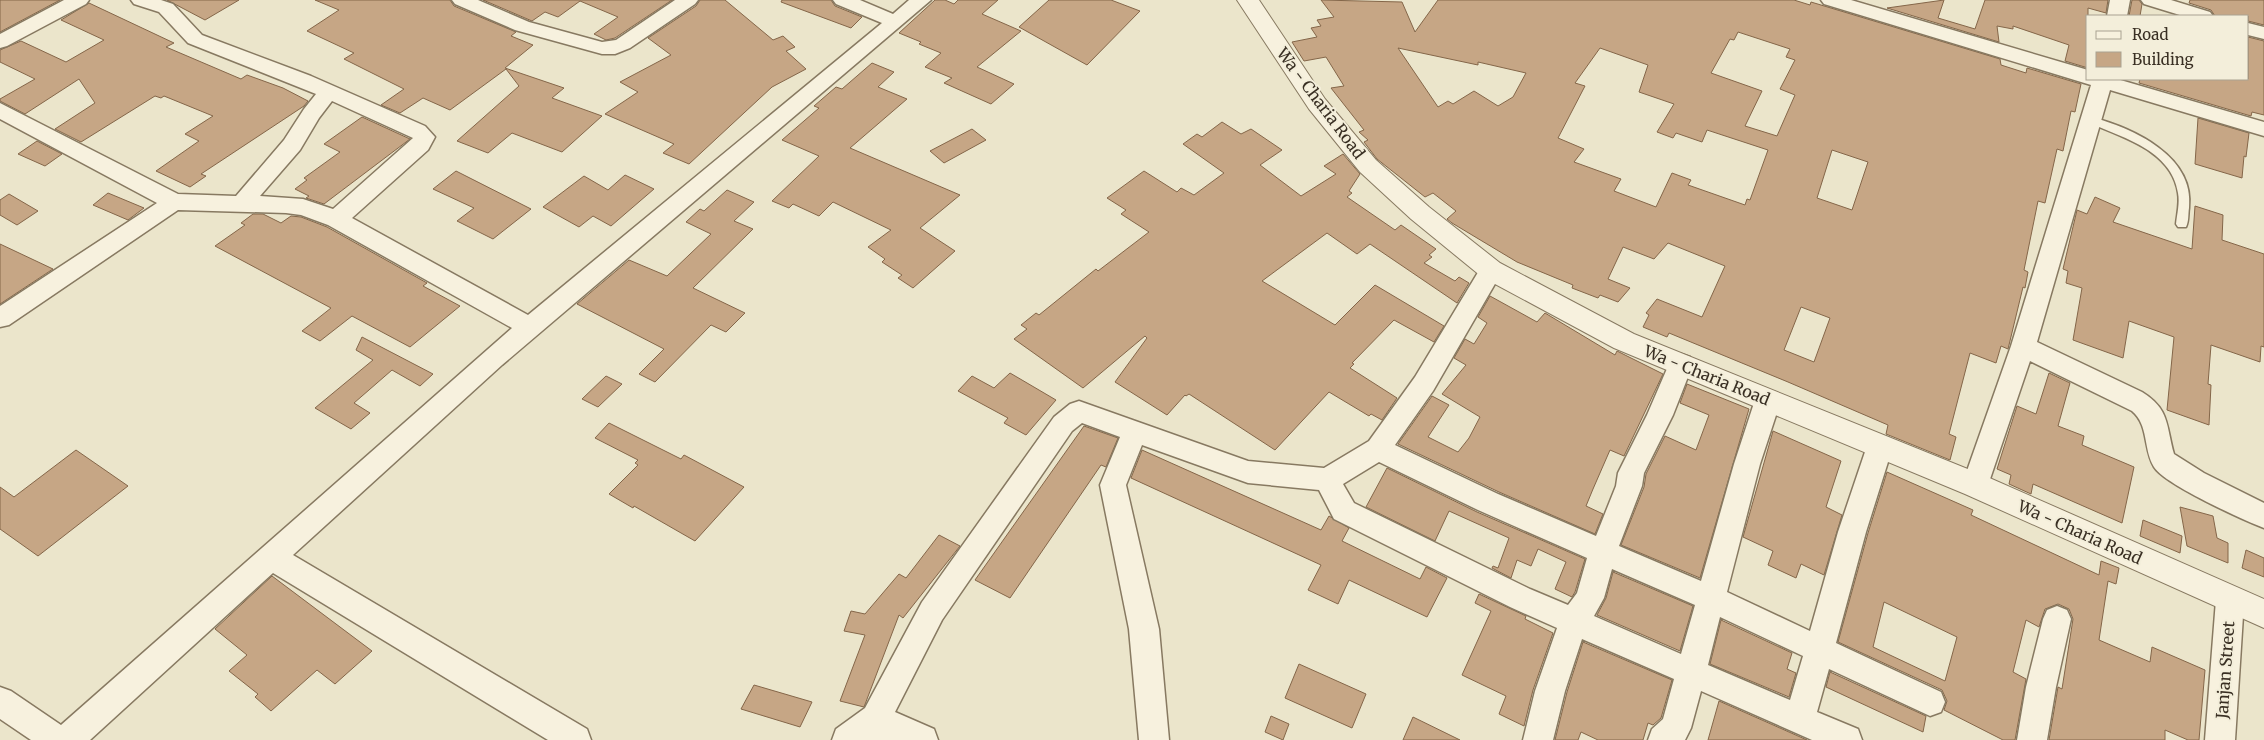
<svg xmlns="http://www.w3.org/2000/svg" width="2264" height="740" font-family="Merriweather,serif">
	<rect width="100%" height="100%" fill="#ebe5cb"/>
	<!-- building -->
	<path fill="#c6a685" stroke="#846649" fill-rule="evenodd" d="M0,0H60L0,32Z
		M167,0H239L205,20Z
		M315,0H450L454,6L516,32L511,36L533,45L505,68L564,88L552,98L602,116L562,152L512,133L488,153L457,141L519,86L506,69L450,110L423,98L400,113L381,105L404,89L344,59L354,53L307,31L339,10Z
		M483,0H672L615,38L606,40L594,34L618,17L580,1L558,17L545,12L532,21Z
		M700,0H725L773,40L783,36L795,47L786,51L806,69L772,87L689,164L663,153L674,144L605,114L638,92L620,82L671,55L648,38L696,6Z
		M782,0H831L835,6L862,17L851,28L781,2Z
		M935,0H945L954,4L958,0H998L982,14L1021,31L977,67L1014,84L991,104L944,83L952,78L925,67L941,53L919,44L921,42L899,33Z
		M1049,0H1111L1140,11L1087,65L1019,27Z
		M1321,0L1402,2L1415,32L1438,0H1794L1810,5L1811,2L2000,59L2001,65L2026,73L2027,68L2081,84L2075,112L2071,111L2063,151L2057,149L2045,203L2038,201L2024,270L2028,272L2025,288L2023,287L2009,345L2008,349L2001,346L1996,363L1970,353L1949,434L1956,437L1950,460L1886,434L1888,425L1788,382L1669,333L1667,337L1643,327L1649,315L1646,313L1657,299L1702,317L1725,266L1668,243L1654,259L1623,247L1608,279L1630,288L1618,302L1600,295L1598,298L1572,288L1573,285L1517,262L1452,223L1447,219L1456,211L1433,193L1425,197L1377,159L1364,142L1368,140L1359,132L1364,130L1331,88L1344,86L1326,57L1304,61L1292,42L1317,37L1311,28L1321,26L1317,20L1334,17ZM1738,32L1790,49L1786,57L1795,60L1780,89L1795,95L1777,136L1745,126L1762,91L1711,73L1730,39L1734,40ZM1398,48L1478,65V62L1526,73L1513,97L1498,106L1474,91L1453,104L1448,101L1438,107ZM1600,48L1648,65L1639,92L1674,104L1657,132L1673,138L1676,133L1702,142L1707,130L1768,150L1750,200L1747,199L1745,205L1688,185L1691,180L1672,173L1656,207L1614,191L1621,179L1574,162L1584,149L1558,138L1585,86L1575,83ZM1832,150L1868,162L1852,210L1817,198ZM1801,307L1830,318L1814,362L1784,350Z
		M1944,0L1938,18L1975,29L1985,0H2108L2106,13L2088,8V68L2065,61L2069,45L2013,26V29L1997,26L1999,42L1887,8Z
		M2132,0H2139L2142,4L2140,16H2129Z
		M2190,0H2264V25L2248,21V16H2215L2211,10L2189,3Z
		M89,3L174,43L166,47L241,79L247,75L283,88L308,101L304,106L201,174L206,176L190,187L156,171L199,141L185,134L213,116L164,96L161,98L155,96L81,142L55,129L95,103L79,79L25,114L0,101V99L35,79L0,62V50L21,41L66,62L104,40L61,20Z
		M2248,37L2264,41V115L2252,112L2251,116L2139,83L2140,79H2248Z
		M872,63L894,72L878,87L907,99L850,148L960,195L920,228L955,251L913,288L898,278L902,275L882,262L885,259L868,247L891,230L833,202L819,216L793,204L789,208L772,201L819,156L782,140L819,108L814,106L836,87L842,89Z
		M362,117L410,139L324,204L306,198L309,196L295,189L307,180L304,178L340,152L324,144Z
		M2198,118L2249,133L2246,157L2244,156L2242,178L2195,164Z
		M1222,122L1241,134L1251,129L1282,150L1260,165L1301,196L1336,174L1324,166L1343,154L1360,174L1349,191L1352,193L1347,197L1395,230L1401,225L1436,249L1429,255L1432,257L1424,263L1455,281L1459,277L1469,283L1457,303L1370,244L1357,254L1327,233L1262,281L1335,325L1375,285L1444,326L1434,342L1394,320L1352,363L1354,364L1350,368L1397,398L1382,420L1371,414L1369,416L1329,392L1275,450L1189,394L1186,396L1185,395L1167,415L1115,382L1147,338L1145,336L1083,388L1014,339L1027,329L1021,325L1036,313L1039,315L1096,269L1098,271L1149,232L1121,214L1126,210L1107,198L1144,171L1177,192L1181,188L1194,195L1224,173L1183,144L1197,134L1202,137Z
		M972,129L986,140L944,163L930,151Z
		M37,141L62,154L45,166L18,154Z
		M456,171L531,209L493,239L457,221L474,208L433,189Z
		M625,175L654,189L611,226L593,216L579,227L543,207L584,176L608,190Z
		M727,190L754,202L734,221L753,229L693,288L745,313L726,332L711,325L655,382L639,374L664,349L577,304L629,260L667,276L711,234L686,222L700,209L704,211Z
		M108,193L144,208L128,220L93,205Z
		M9,194L38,211L17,225L0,215V200Z
		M2095,197L2120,208L2113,222L2192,249L2195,206L2223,215L2222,240L2264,254V347L2261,346L2260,362L2211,345L2208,384L2211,385L2209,425L2167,410L2174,337L2129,321L2123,358L2073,340L2082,288L2066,283L2068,271L2063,269L2077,210L2087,214Z
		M253,214H263L281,223L291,216L301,217L327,227L427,283L423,286L460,306L410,347L352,316L320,341L302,331L331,308L215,246L245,225L241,223Z
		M0,244L53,269L0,304Z
		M1490,296L1537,322L1545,313L1615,355L1617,351L1663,374L1624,456L1610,450L1593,489L1586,506L1603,514L1595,534L1499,492L1398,444L1432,396L1449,405L1428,437L1458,452L1469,438L1480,417L1442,394L1466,365L1454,358L1465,339L1474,344L1487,323L1478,317Z
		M362,337L433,374L420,386L392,370L354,403L370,413L351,429L315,408L373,360L356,350Z
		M1010,373L1056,400L1026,435L1004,423L1008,418L958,391L972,376L994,388Z
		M2049,373L2070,383L2058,426L2084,436L2082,445L2134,467L2122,523L2033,484L2031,494L2009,484L2011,475L1997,469L2017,406L2036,414Z
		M606,376L622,384L598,407L582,399Z
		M1687,384L1749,409L1700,578L1621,545L1644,487L1646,474L1665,436L1696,450L1709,415L1680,403Z
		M609,423L681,459L684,455L744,487L695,541L634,506L633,508L609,494L638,465L635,463L638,460L595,438Z
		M1084,426L1118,438L1106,467L1101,465L1010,598L975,580Z
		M1773,431L1841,461L1826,507L1842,515L1824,575L1801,564L1796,578L1768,565L1773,551L1743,537Z
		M76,450L128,486L38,556L0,529V487L14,497Z
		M1142,450L1321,530L1329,516L1349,528L1342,541L1420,579L1426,567L1447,578L1427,617L1349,580L1338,604L1308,590L1321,565L1131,478Z
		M1387,468L1477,512L1585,559L1575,592L1572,597L1555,589L1566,562L1538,549L1531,566L1517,560L1511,578L1492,568L1493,566L1498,568L1509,538L1449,511L1435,541L1366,507Z
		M1887,472L1973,510L1971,515L2099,575L2101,561L2119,568L2116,584L2108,581L2099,640L2150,662L2152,647L2205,670L2199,740H2188L2165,730V740H2049L2058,687L2062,689L2073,619L2069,609L2058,604L2045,609L2039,627L2026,620L2013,672L2026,679L2015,740H2003L1944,710L1947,701L1942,690L1838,642L1868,533ZM1884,602L1957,637L1945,681L1873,647Z
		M2180,507L2213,516L2217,538L2228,543V563L2187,546Z
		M2143,520L2182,536L2180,553L2140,536Z
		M939,535L960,546L903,618L899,615L864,707L840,701L865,635L844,631L851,611L865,614L899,574L906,578Z
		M2246,550L2264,558V577L2242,568Z
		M1613,572L1693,606L1680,651L1597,615L1606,598Z
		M272,576L372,651L335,684L317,670L271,711L255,697L258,694L229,671L247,655L215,629Z
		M1479,594L1526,616L1525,619L1553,633L1533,690L1524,726L1499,714L1506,696L1462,675L1491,611L1475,603Z
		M1721,620L1792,653L1787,669L1796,673L1789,697L1710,664Z
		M1583,642L1672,680L1661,718L1653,725L1648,723L1643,740H1598L1581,732L1578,740H1555L1567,692Z
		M1299,664L1366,694L1352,728L1285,698Z
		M1830,672L1926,716L1923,732L1826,687Z
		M754,685L812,702L800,727L741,709Z
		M1719,701L1807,740H1708Z
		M1271,716L1289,724L1283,740L1265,732Z
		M1413,717L1460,740H1403Z"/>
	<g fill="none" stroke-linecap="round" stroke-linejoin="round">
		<defs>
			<path id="service" d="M2091,117C2133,128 2195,156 2189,208C2188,214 2189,221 2186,227H2178L2176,224C2177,214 2180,203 2178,193C2172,150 2121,137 2087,122V118Z"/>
			<path id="minor" d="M64,0H89L86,4L7,46L0,48V34Z
				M131,0H161L173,4L202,35L311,76L425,126L435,137L428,150L352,218L528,315L882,23L836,4L833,0H860L893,14L909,0H931L502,365L293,555L587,729L591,740H548L273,573L90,740H31L0,719V687L11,691L61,725L512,328L328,225L301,215L286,213L178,210L9,325L0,327V306L157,203L0,119V103L178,194L236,196L284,140L304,109L316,94L188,43L159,12L134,4ZM332,101L413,138L333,209L303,199L260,196L300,150L319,118Z
				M452,0H478L529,22L602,42L616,40L675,0H698L695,4L630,48L615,54H602L515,30L455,4Z
				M1821,0H1851L2088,70V79H2117L2264,122V136L2110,90L2037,342L2142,392C2170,409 2166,426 2174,454L2204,473L2264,503V528C2243,520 2164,484 2154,467C2143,449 2149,425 2132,411L2030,361L1988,485L1984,493L1975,496L1966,493L1962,485L2011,346L2091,85L1824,4Z
				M2110,0H2130L2127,16H2107Z
				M2141,0H2171L2210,12L2213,16H2183L2144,4Z
				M2248,23L2264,27V39L2248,35Z
				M1491,261L1499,264L1503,270L1433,391L1395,445L1498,494L1596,536L1616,486L1618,473L1647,415L1669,364L1672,357L1681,354L1690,357L1693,364L1673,415L1644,473L1642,486L1619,546L1701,581L1734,464L1755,400L1759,393L1768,390L1777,393L1781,400L1760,464L1727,592L1810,631L1838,532L1867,446L1871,438L1880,435L1889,438L1893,446L1866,532L1836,643L1941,692L1945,702L1941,712L1930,716L1829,669L1817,712L1858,729L1862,740H1812L1701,691L1691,728L1685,740H1648L1652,729L1663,719L1674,679L1582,639L1565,691L1553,740H1523L1535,691L1557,628L1510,607L1334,519L1319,490L1248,483L1142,445L1126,485L1159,629L1169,740H1139L1129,629L1100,485L1120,437L1082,423L1072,431L942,620L895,712L934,729L938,740H832L836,729L865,708L922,602L1054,417L1070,404L1079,401L1248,461L1324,468L1369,441L1415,377L1483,264ZM1379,462L1478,510L1587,558L1577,593L1568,605L1530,589L1354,503L1343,484ZM1612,569L1695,605L1681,654L1594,616L1604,598ZM1720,617L1803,656L1790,700L1708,665Z
				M2230,587L2240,591L2244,600L2235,740H2205L2216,600L2220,591Z
				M2057,606L2067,610L2071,619L2056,687L2047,740H2017L2026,687L2043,619L2047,610Z"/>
			<path id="tertiary" d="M1237,0H1259L1325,99L1376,160L1429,207L1500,263L1634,334L1985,476L2264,599V628L1965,494L1614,348L1482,277L1411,219L1360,172L1309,109Z"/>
		</defs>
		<!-- service casing -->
		<use href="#service" stroke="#877961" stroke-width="3"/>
		<!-- minor casing -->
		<use href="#minor" stroke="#877961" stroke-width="3"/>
		<!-- tertiary casing -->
		<use href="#tertiary" stroke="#877961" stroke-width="2"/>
		<!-- service -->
		<use href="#service" fill="#f7f1de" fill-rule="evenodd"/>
		<!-- minor -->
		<use href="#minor" fill="#f7f1de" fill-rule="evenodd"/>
		<!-- tertiary -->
		<use href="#tertiary" fill="#f7f1de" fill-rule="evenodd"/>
	</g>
	<g text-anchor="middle" stroke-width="4" stroke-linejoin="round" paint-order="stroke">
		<!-- street labels -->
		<g font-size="16" fill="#392f23" stroke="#f3eeda">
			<text transform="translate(1321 103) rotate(53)" y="6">Wa - Charia Road</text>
			<text transform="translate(1707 375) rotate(22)" y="6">Wa - Charia Road</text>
			<text transform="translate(2080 532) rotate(24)" y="6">Wa - Charia Road</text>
			<text transform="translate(2225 670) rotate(-86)" y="6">Janjan Street</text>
		</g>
	</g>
	<!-- legend -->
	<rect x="2086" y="15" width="162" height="65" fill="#f3eeda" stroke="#a9a291"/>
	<rect x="2096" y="31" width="25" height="8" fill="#f7f1de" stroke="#a9a291"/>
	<text x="2132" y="40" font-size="15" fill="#392f23">Road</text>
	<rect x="2096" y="52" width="25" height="15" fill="#c6a685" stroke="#a9a291"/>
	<text x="2132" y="65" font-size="15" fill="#392f23">Building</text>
</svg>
